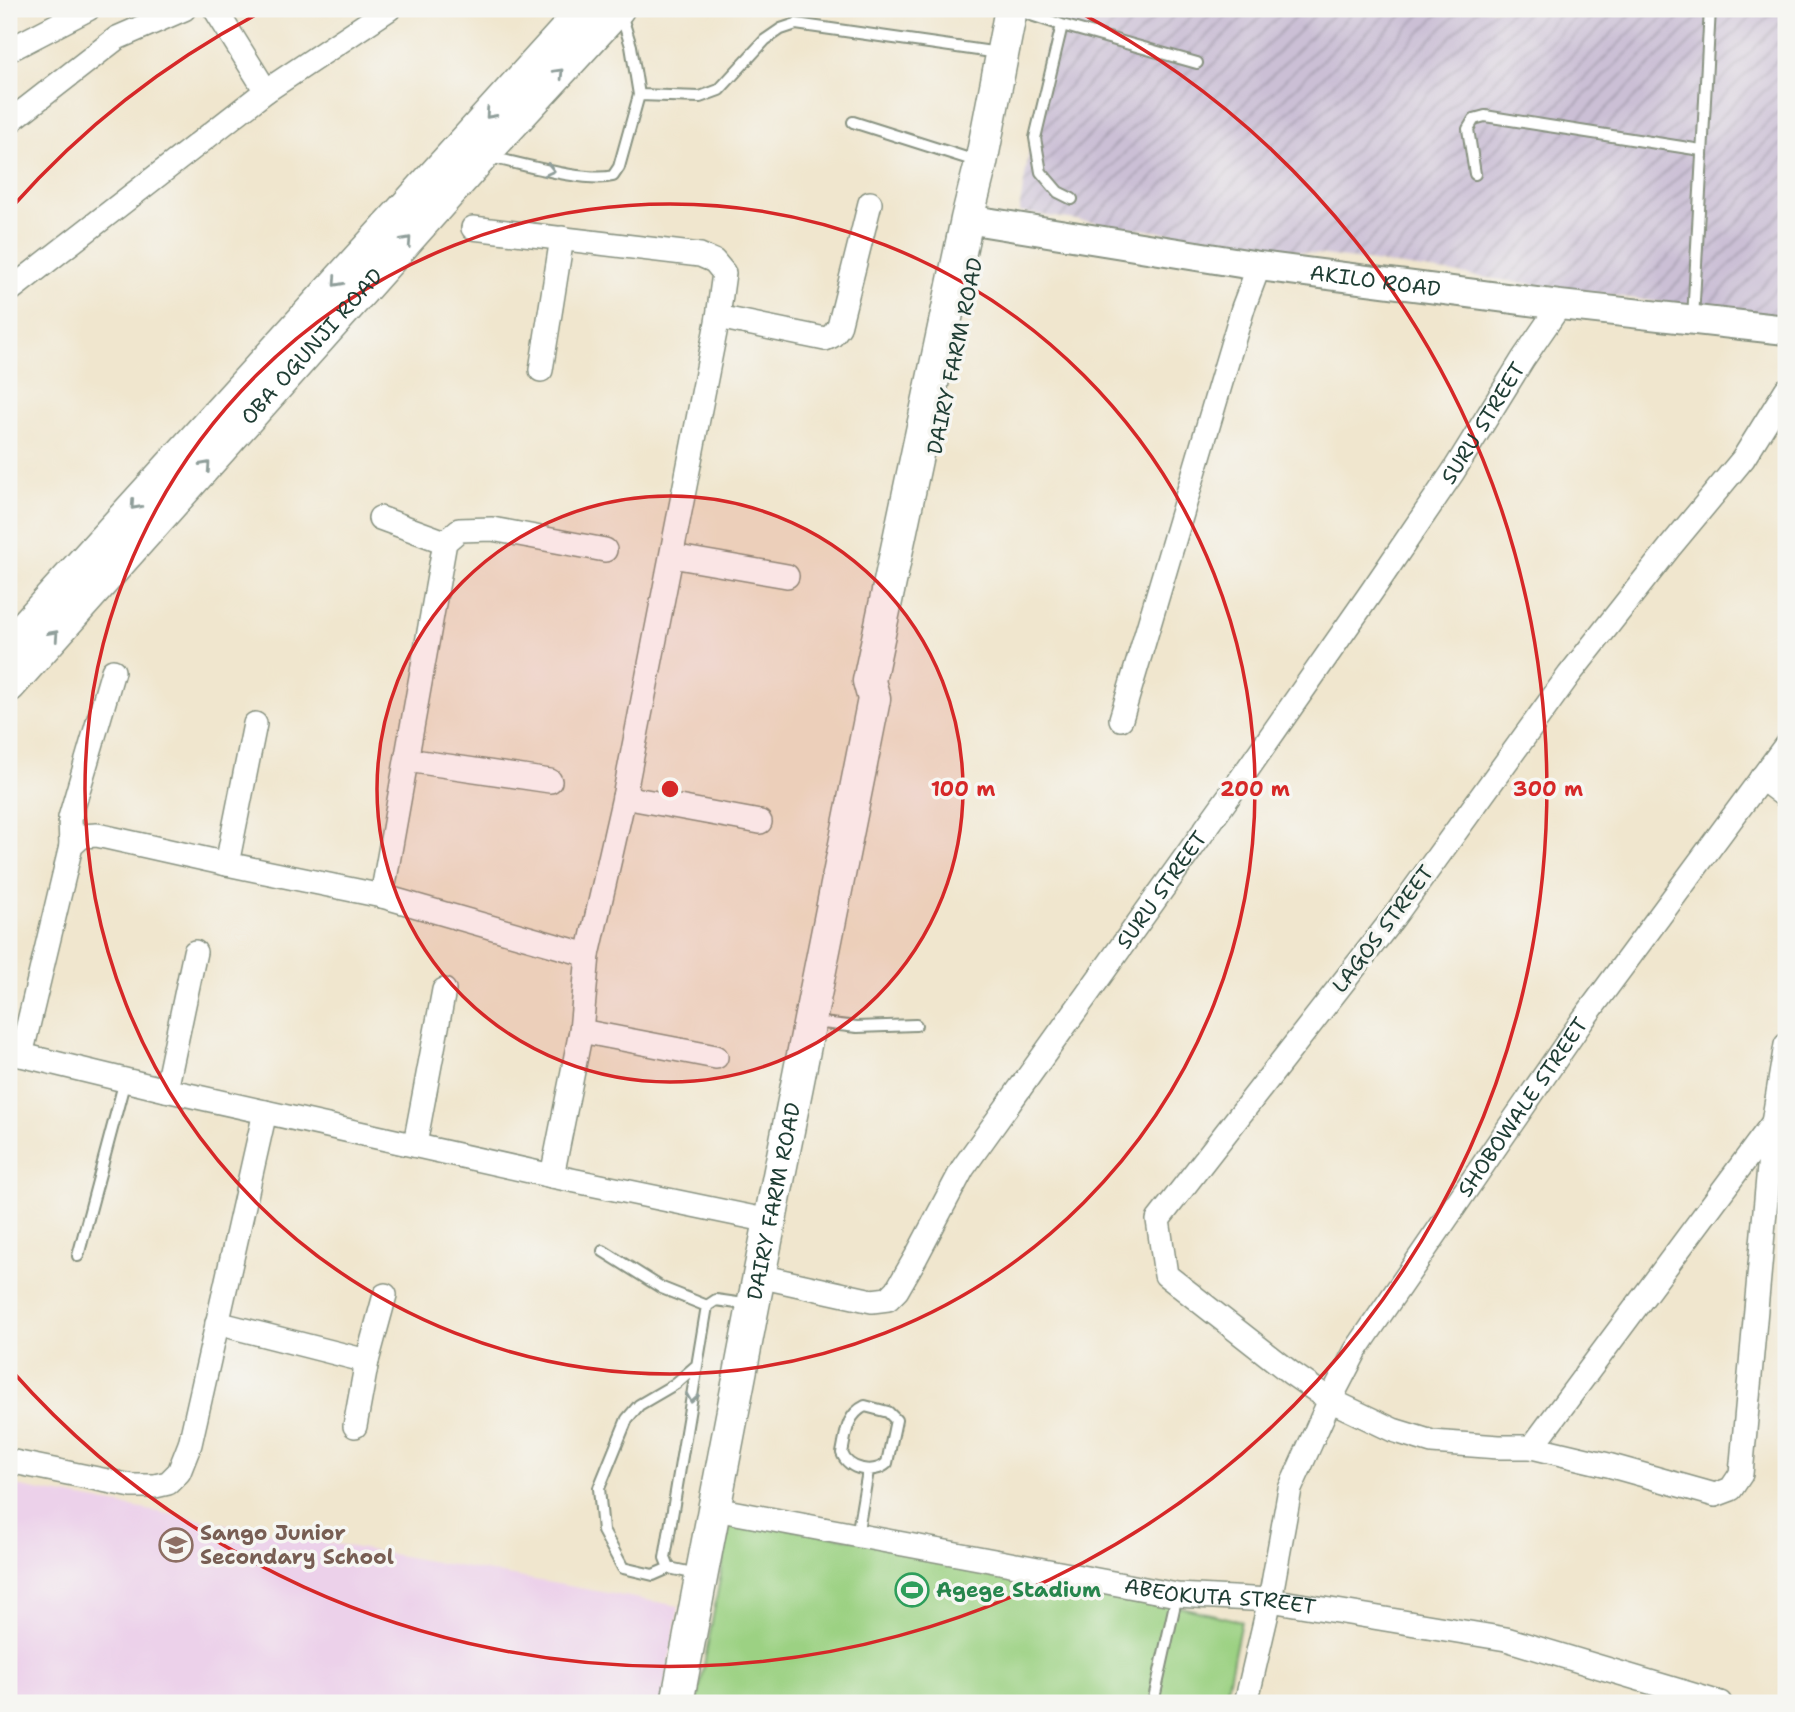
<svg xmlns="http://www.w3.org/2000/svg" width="1795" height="1712" font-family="'Shantell Sans',sans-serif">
	<defs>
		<pattern id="industrial-furrows" width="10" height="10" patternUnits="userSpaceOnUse" patternTransform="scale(1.75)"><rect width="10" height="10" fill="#cbbfd5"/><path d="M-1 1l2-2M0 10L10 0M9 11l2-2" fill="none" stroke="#a49cae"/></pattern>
	</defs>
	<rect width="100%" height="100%" fill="#f6f6f2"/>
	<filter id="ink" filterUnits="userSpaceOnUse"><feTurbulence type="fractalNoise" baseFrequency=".0143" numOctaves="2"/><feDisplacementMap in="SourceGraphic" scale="14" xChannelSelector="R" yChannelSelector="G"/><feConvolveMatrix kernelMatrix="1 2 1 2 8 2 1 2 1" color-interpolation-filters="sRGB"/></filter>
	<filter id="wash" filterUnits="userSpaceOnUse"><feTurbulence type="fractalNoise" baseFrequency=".00686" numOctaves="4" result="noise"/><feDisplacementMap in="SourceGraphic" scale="28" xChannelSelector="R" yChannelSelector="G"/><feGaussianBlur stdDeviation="1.57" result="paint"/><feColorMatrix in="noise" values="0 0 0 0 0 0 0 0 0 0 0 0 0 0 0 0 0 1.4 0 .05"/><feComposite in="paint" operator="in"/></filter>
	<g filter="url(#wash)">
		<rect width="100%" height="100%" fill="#f0e6ce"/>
		<!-- built -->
		<path fill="#ecd1ea" d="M9,1485L679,1606L662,1703H9Z"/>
		<!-- industrial -->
		<path fill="url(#industrial-furrows)" d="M1053,9H1786V320L1019,212Z"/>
		<!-- park -->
		<path fill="#9cd183" stroke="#5e875c" stroke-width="2" d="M731,1519L973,1559L1241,1621L1224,1703H697Z"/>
	</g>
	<g filter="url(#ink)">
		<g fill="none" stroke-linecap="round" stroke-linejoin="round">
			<defs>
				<path id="service" d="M1028,14L1062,25L1197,63
					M1062,25L1035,138L1041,172L1058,192L1072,199
					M639,95L700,97L719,90L765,40L781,29L796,24L999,53
					M853,122L979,162
					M489,157C520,163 584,183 613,176L619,167L639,95L631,46L621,14
					M1475,174L1468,129L1474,119L1485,116L1701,150
					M1693,319L1710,9
					M814,1022L857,1027L916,1025
					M603,1251L662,1288L707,1306
					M78,1256L125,1080
					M865,1406L888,1412L896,1420L887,1463C874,1475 848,1470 842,1453C846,1435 846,1415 865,1406Z
					M857,1536L868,1471
					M669,1568L653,1575L623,1568L603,1531L599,1488L627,1419L639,1405L675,1384L697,1365
					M697,1574L669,1568L665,1558L707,1306L716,1300L751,1305
					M1153,1703L1177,1595"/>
				<g id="minor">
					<path d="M215,9L266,91"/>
					<path d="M9,50L88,9"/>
					<path d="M9,122L117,38L184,9"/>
					<path d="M473,228L700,255L714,261L724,273L718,317L624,797L588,955L581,1031L552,1176"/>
					<path d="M9,291L266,91L389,9"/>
					<path d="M718,317L825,339L832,336L839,327L870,203"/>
					<path d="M541,370L562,238"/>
					<path d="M1786,390L1743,459L1670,547L1569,675L1394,917L1158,1220L1166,1275L1291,1373L1330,1400L1393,1430L1432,1442L1499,1447H1532L1608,1465L1715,1495L1731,1489L1741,1474L1773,1123L1786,1045"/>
					<path d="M380,518L445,542"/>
					<path d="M672,556L787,576"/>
					<path d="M1121,719L1243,308L1259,266"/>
					<path d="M407,760L550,781"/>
					<path d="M1761,778L1786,797"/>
					<path d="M624,797L760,822"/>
					<path d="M71,846L70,818L113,671"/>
					<path d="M227,864L255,724"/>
					<path d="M382,896L445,542L459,530L492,529L605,550"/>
					<path d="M581,1031L716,1057"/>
					<path d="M9,1052L166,1090L552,1176L770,1221"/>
					<path d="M21,1055L71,846L82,836L97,835L227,864L382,896L588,955"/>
					<path d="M166,1090L195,952"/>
					<path d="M415,1144L444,990"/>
					<path id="s1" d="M759,1276L872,1301L888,1299L897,1290L916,1257L963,1168L1229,796L1372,591L1453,472L1523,359L1560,305"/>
					<path d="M217,1323L367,1361"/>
					<path d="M355,1426L367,1361L385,1295"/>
					<path d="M1532,1447L1772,1124"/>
					<path d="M9,1461L132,1486H155L168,1483L179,1472L190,1444L265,1112"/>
					<path id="s2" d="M715,1509L1177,1595L1270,1600L1506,1639L1720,1703"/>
					<path id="s3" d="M1246,1703L1270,1600L1290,1489L1330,1400L1356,1350L1582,1021L1786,745"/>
				</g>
				<g id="tertiary">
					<path id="s4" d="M967,219L1259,266L1560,305L1786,330"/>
				</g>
				<g id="secondary">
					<path d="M9,644L585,9"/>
					<path id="s5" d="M9,686L483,155L618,9"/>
					<path id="s6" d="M677,1703L753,1306L874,699L869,681L967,219L981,163L1011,9"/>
				</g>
			</defs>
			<!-- service casing -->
			<use href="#service" stroke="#889281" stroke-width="14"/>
			<!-- minor casing -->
			<use href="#minor" stroke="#889281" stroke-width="26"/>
			<!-- tertiary casing -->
			<use href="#tertiary" stroke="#889281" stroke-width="32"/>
			<!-- secondary casing -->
			<use href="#secondary" stroke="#889281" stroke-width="35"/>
			<!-- service -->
			<use href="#service" stroke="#fff" stroke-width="10"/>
			<!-- minor -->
			<use href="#minor" stroke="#fff" stroke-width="23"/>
			<!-- tertiary -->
			<use href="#tertiary" stroke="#fff" stroke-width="28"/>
			<!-- secondary -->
			<use href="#secondary" stroke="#fff" stroke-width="32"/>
		</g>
		<!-- one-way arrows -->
		<defs><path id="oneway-chevron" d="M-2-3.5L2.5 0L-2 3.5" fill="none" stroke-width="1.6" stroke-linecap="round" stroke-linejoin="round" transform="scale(1.75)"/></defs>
		<g stroke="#8f9e9a">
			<use href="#oneway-chevron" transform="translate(559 73) rotate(-47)"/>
			<use href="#oneway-chevron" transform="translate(490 114) rotate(132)"/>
			<use href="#oneway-chevron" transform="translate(550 170) rotate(13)"/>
			<use href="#oneway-chevron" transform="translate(407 241) rotate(-48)"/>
			<use href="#oneway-chevron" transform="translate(337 282) rotate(132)"/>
			<use href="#oneway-chevron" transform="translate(206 466) rotate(-48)"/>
			<use href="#oneway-chevron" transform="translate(135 505) rotate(132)"/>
			<use href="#oneway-chevron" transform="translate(54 635) rotate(-48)"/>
			<use href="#oneway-chevron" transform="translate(692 1398) rotate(99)"/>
		</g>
	</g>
	<!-- distance rings -->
	<circle cx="670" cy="789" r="293" fill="#d62828" fill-opacity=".12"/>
	<g fill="none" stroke="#d62828" stroke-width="3.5">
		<circle cx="670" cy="789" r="293"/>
		<circle cx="670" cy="789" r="585"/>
		<path d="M12 207A878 878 0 0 1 265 10M1075 10A878 878 0 1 1 12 1371"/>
	</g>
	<!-- icons -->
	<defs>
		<symbol id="school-ring" viewBox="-11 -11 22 22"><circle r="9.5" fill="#f6f6f2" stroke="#8d6e63" stroke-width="1.5"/><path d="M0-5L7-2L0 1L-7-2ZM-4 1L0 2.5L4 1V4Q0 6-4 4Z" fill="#8d6e63"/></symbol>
		<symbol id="stadium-ring" viewBox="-11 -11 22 22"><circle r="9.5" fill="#f6f6f2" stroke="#2e9e5b" stroke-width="1.5"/><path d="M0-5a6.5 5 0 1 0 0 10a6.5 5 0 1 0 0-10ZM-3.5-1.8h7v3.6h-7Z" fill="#2e9e5b"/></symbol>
	</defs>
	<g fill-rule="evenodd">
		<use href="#school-ring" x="157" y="1526" width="38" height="38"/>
		<use href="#stadium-ring" x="893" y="1571" width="38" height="38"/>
	</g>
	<g text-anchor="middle" stroke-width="7" stroke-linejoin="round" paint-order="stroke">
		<!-- street labels -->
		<g font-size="21" fill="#1f3d34" stroke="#f6f6f2">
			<text dy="7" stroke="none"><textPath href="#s4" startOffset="413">AKILO ROAD</textPath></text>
			<text dy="7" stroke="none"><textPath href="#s5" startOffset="455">OBA OGUNJI ROAD</textPath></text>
			<text transform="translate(955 356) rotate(-78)" y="7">DAIRY FARM ROAD</text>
			<text dy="7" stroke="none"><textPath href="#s1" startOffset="1192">SURU STREET</textPath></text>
			<text dy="7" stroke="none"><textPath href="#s1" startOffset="625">SURU STREET</textPath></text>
			<text transform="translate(1383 929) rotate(-53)" y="7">LAGOS STREET</text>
			<text dy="7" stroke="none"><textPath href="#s3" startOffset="667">SHOBOWALE STREET</textPath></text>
			<text dy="7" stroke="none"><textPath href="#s6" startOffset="511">DAIRY FARM ROAD</textPath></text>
			<text dy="7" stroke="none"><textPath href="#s2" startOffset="513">ABEOKUTA STREET</textPath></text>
		</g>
		<!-- education labels -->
		<g font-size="21" font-weight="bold" fill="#785e54" stroke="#f6f6f2" text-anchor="start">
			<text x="200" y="1540">Sango Junior<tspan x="200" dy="24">Secondary School</tspan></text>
		</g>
		<!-- leisure labels -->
		<g font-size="21" font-weight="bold" fill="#27864d" stroke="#f6f6f2" text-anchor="start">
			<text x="936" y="1597">Agege Stadium</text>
		</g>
	</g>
	<circle cx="670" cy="789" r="10" fill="#d62828" stroke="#f6f6f2" stroke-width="3.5"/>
	<g font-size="21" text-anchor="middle" font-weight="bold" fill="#d62828" stroke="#f6f6f2" stroke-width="7" stroke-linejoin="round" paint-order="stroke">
		<text x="963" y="796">100 m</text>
		<text x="1255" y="796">200 m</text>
		<text x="1548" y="796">300 m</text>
	</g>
	<!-- margin -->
	<rect width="1795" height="1712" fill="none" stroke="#f6f6f2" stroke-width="35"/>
</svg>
